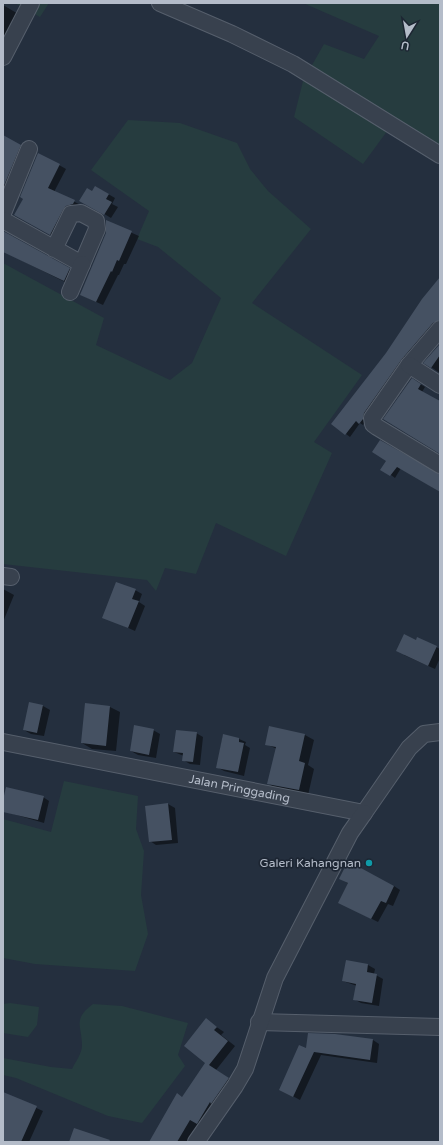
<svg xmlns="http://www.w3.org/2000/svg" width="443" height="1145" font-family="'Varela Round',sans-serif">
	<rect width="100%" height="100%" fill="#242f3e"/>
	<!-- green -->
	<path fill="#263c3f" d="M15,3H49L40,17Z
		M303,3H440V162L388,130L363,164L294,117L303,81L324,44L364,59L379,36Z
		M128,120L180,123L237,143L250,169L268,191L311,229L252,303L362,375L314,442L332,453L286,556L216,523L196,574L165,568L156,591L147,580L3,564V263L104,318L96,345L170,380L192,363L221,298L158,247L137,239L149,211L91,170Z
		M64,781L138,796L136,829L144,851L141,895L148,934L135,971L35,964L3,958V819L51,832Z
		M10,1003L39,1007L37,1025L28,1037L3,1033V1004Z
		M93,1004L122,1006L188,1023L178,1055L185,1066L142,1123L108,1116L16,1078L3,1075V1058L51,1067L72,1069C75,1063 82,1053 82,1046C82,1025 72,1020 93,1004Z"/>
	<!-- shadow -->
	<path fill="#0007" d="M3,5L20,15L3,44Z
		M3,137L26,149L4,191H3Z
		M59,165L66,169L54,192L81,205L57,238L16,215L24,198Z
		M96,187L115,198L112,204L118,207L111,218L81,200L93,192Z
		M107,222L139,236L126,264H124L119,275H118L103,305L81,295L107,233Z
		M3,231L5,233L76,273L67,283L3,251Z
		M440,279V324L369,415L363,425L360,423L350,437L346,434L387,353Z
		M440,345V373L425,363Z
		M412,379L425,387L422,392L440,402V453Z
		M388,461L440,474V492L401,468L395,478L391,475L382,469Z
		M3,589L14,595L3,622Z
		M135,590L142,594L139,602L145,606L135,631L104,617Z
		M418,638L440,649V658L435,669L404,655Z
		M30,703L43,706L50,710L44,736L31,734L24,730Z
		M110,707L120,712L116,751L92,749L82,743Z
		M153,730L160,734L156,758L138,755L131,751Z
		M196,733L203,737L200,765L190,764L183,760L184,756L174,752Z
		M223,735L239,739L246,742L245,745L250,748L244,776L224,771L217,767Z
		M305,735L314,740L308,765L314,769L308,795L277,789L269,784L277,749L266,744Z
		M43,797L49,801L44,823L3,811V798Z
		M168,804L175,808L178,843L156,845L150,841Z
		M341,879L394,886L400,890L393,906L388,904L378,922L346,906L349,884Z
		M347,961L368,965L375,969L374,974L383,979L379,1006L361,1003L354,999L357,986L343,981Z
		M206,1020L224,1032L221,1035L235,1046L216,1070L236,1083L205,1128L198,1124L187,1142H150L207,1063Z
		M373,1040L379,1044L377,1063L321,1055L300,1100L287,1093L307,1050Z
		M3,1093L43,1111L29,1142H3Z"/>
	<!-- building -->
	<path fill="#455162" d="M3,135L21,145L3,188Z
		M38,153L60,164L48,188L75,200L73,204L66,206L63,210L50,235L14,215L23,199L20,197Z
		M95,186L109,194L106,199L112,202L104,215L79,201L87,188L92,191Z
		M106,220L132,231L119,261L117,260L112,272L111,271L96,302L80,295L106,233Z
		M3,231L70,268L64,281L3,252Z
		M440,277V320L433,323L402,359L364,413L363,419L359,424L356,421L345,435L331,424L386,353L422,299Z
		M440,344V355L431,368L423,363Z
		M412,378L421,384L418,389L440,401V454L383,419Z
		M380,440L440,474V492L397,467L390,476L380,470L386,461L372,452Z
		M116,582L136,589L132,599L139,601L128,628L102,618Z
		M404,634L416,640L417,637L437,646L428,666L396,651Z
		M29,702L43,705L37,733L23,730Z
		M85,703L110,706L106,746L81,743Z
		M134,725L154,729L149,755L130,751Z
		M269,726L305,734L299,761L305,763L299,790L267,784L276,747L265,745Z
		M176,730L197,732L193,762L182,761L183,753L173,752Z
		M223,734L239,738V742L244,743L238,772L216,768Z
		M6,787L44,796L38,820L3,812V800Z
		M168,803L172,840L149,842L145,806Z
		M348,861L394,886L386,903L381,901L371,919L338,903L348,883L339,879Z
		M346,960L368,964L367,972L377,974L372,1003L353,1000L356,984L342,981Z
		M206,1018L217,1027L214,1030L228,1041L209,1065L229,1078L211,1104L210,1102L197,1124L190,1120L177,1142H149L177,1093L182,1097L205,1063L184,1046Z
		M308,1033L335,1034L373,1039L370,1060L314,1052L293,1097L279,1090L299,1045L306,1048Z
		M3,1092L37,1106L21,1142H3Z
		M74,1128L110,1140L109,1142H69Z"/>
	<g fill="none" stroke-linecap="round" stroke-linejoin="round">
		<defs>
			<g id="street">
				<path d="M160,3L232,34L293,64L440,155"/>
				<path d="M3,57L31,3"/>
				<path d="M3,213L29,149"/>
				<path d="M3,220L82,264L97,229L96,221L81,213L71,214L54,249"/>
				<path d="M70,292L82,264"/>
				<path d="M440,329L409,365L372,418L373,424L377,427L440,465"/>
				<path d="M409,365L440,385"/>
				<path d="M3,576L11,577"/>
				<path id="s1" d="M3,742L364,813L409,748L424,734L440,732"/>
				<path d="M259,1022L440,1027"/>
				<path d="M196,1142L235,1086L245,1069L275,978L350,833L364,813"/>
			</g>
		</defs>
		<!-- street casing -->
		<use href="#street" stroke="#565f6c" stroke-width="18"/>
		<!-- street -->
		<use href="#street" stroke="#38414e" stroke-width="16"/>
	</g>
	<!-- markers -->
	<circle fill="#0f9aa8" stroke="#1d2633" stroke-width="1.5" cx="369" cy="863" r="4"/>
	<g text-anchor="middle" stroke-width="3.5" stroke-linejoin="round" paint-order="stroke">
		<!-- street labels -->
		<g font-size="12" fill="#b4bcc9" stroke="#1d2633">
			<text dy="4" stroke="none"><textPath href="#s1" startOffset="241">Jalan Pringgading</textPath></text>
		</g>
		<!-- poi labels -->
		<g font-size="12" fill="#b4bcc9" stroke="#1d2633" text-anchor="end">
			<text x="361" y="867">Galeri Kahangnan</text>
		</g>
	</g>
	<!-- border -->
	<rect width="443" height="1145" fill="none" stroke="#b4bcc9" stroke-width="8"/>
	<!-- north arrow -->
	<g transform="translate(407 36) rotate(191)" stroke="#1d2633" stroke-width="3" paint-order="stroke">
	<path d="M0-3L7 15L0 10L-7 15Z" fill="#b4bcc9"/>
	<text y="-6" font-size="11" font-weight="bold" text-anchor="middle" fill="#b4bcc9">U</text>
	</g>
</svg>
